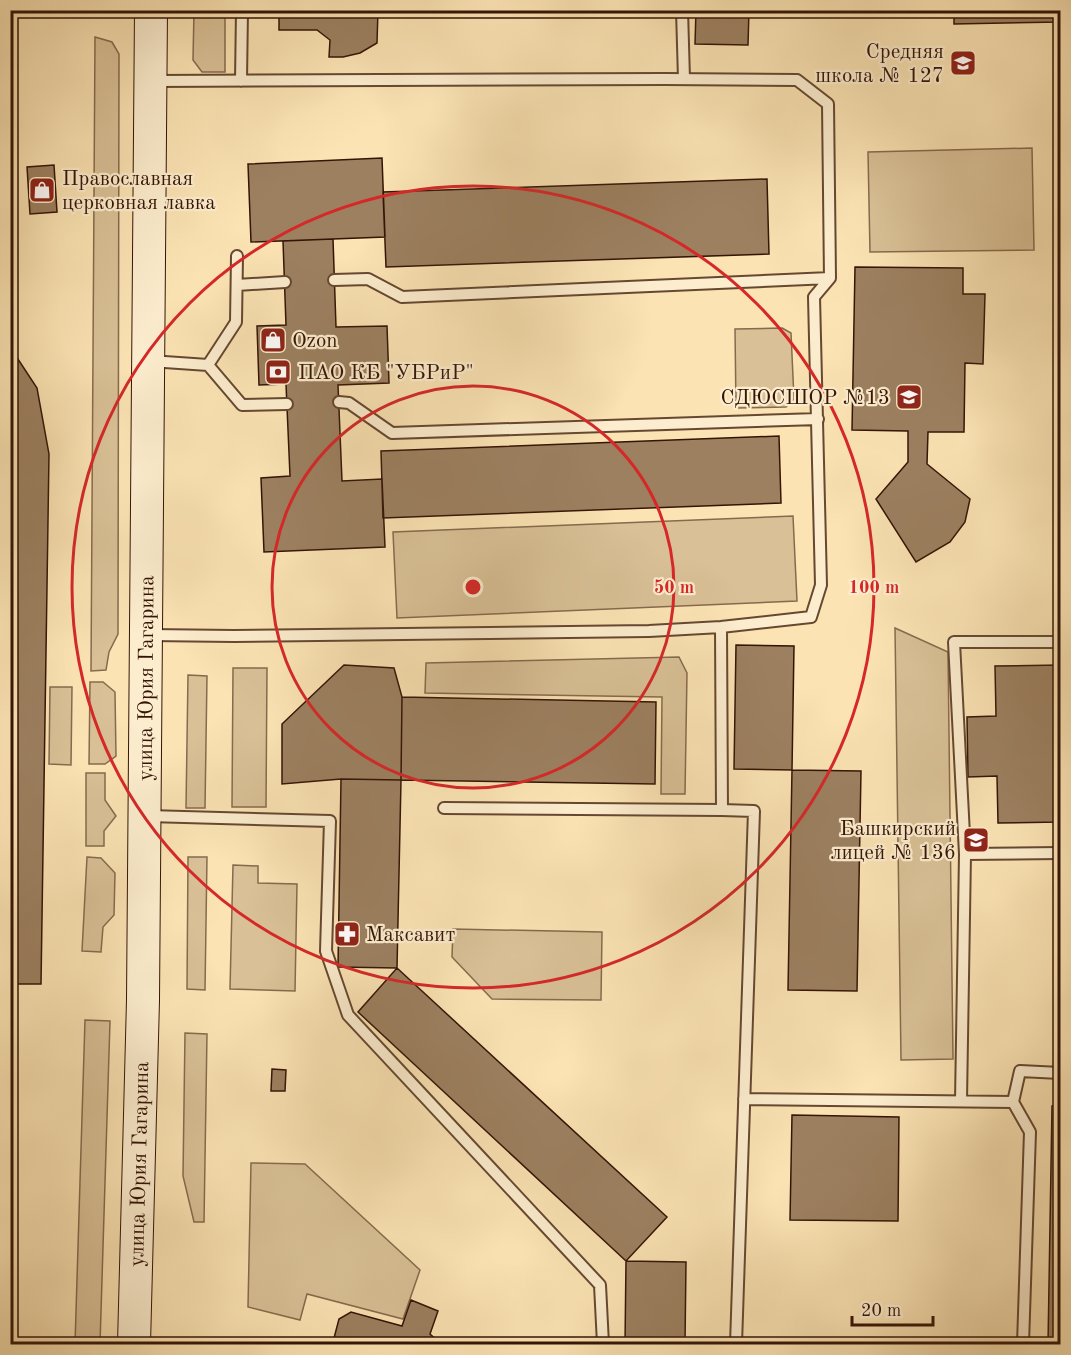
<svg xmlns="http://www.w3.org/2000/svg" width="1071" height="1355" font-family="'Old Standard TT',serif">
	<rect width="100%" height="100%" fill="#fbe3b3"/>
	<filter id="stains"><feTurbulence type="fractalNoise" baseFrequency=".00333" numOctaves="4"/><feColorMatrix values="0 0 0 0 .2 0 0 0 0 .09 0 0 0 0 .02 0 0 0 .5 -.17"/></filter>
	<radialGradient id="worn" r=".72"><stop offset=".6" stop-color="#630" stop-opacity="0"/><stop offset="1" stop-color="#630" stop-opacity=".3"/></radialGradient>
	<!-- green -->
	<path fill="#d9c096" stroke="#876a4e" stroke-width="1.5" d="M194,11H225V72H202L193,60Z
		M95,37L112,42L119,54L118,634L109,652L106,670L91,671Z
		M1032,148L1034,250L870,252L868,152Z
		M782,328L791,333L794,399L786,407L736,408L735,329Z
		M793,516L797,601L397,618L393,532Z
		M895,628L948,652L953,1059L901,1060Z
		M679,657L687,673L685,794H661L662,697L425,693L426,663Z
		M233,668H267L266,807H232Z
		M188,675L207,676L205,808H186Z
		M90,682H103L115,692L116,756L105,764H89Z
		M50,687H72L71,765L49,764Z
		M86,773H105V800L116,816L104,831V846H86Z
		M87,857L101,858L115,873L114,915L103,927L101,952L82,951Z
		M188,857H207L205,990L187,989Z
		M233,865L258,866V883L297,884L295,991L230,989Z
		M453,929L602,932L601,1000L492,999L452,957Z
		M85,1020L110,1021L100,1344H75Z
		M185,1033L207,1034L204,1222H194L183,1176Z
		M251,1163L305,1164L420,1270L403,1319L307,1294L300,1320L248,1307Z"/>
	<!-- building -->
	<path fill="#9c8060" stroke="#351406" stroke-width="1.5" d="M10,10H16V30L10,31Z
		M279,10H378L377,43L360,53L343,57H329L330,40L317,30H279Z
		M696,10H749L748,45L695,44Z
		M954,10H1060V22L954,24Z
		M382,158L385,237L251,242L248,164Z
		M54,165L57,212L30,214L27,167Z
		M767,179L769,254L386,267L383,192Z
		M333,239L336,327L387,326L389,383L338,385L342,481L382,479L385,547L264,552L261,478L290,476L286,384L259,385L257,326L286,325L283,241Z
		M855,267L963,268V294H985L983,364L965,363L964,432H928L927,464L970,499L965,522L950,542L916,562L876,499L908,462V431L852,430Z
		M10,347L37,388L49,454L41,984H10Z
		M779,436L781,503L383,518L381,451Z
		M736,645L794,646L792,770L734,769Z
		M344,665L394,668L402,697L401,780L341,779L282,784V724Z
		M1060,665V822L998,823L997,776L968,777L967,717L996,716L995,666Z
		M402,697L656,702L655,784L401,780Z
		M792,770L861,771L857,991L788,990Z
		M341,779L401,780L397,968L338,967Z
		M397,968L667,1217L626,1261L358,1012Z
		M272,1069L286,1070L285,1091H271Z
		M1052,1106H1060V1344H1048Z
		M792,1115L899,1117L898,1221L790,1220Z
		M626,1261L686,1262L685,1344H625Z
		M411,1300L438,1311L430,1334L441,1344H339L334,1338L339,1319L351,1312L402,1326Z"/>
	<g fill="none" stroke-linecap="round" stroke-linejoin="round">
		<defs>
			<path id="lane" d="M682,10L684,79
				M241,81L242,10
				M334,280L368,279L402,297L830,278
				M237,285L285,282
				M150,361L208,365L242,405L287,404
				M208,365L236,322L237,256
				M339,402L349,403L392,433L818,419
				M721,627L722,810L754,811L736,1344
				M149,635L234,636L649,631L721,627L811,617L821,585L814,297L830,278L828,104L797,80L665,79L154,81
				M444,808L722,810
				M148,816L330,821L326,951L348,1015L600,1285L603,1344
				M965,854L954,642H1060
				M744,1099L1013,1102L1020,1071L1060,1073
				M961,1101L965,854L1060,853
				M1013,1102L1030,1132L1023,1344"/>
			<g id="secondary">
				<path id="s1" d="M134,1344L143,1000L151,10"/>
			</g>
		</defs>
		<!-- lane casing -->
		<use href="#lane" stroke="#664831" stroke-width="14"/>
		<!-- secondary casing -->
		<use href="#secondary" stroke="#351406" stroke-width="34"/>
		<!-- lane -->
		<use href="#lane" stroke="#fcedce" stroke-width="10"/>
		<!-- secondary -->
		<use href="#secondary" stroke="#fcedce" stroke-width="32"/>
	</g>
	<!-- distance rings -->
	<g fill="none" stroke="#d62828" stroke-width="3">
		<circle cx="473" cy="587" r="201"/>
		<circle cx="473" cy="587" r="401"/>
	</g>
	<!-- icons -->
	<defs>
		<symbol id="school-square" viewBox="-11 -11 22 22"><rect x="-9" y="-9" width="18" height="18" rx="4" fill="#8f2418" stroke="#fcedce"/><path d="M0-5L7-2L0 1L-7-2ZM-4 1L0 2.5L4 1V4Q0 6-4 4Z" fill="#fff"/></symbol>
		<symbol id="shop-square" viewBox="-11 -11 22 22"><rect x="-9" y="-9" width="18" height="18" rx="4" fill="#8f2418" stroke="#fcedce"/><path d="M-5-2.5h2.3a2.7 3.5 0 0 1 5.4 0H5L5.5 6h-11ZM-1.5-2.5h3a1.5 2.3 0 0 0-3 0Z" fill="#fff"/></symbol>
		<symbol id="bank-square" viewBox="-11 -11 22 22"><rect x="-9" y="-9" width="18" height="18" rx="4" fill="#8f2418" stroke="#fcedce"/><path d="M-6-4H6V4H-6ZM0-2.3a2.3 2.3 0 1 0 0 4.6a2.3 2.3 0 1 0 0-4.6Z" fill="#fff"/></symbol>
		<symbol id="pharmacy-square" viewBox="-11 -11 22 22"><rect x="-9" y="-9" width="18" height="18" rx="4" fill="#8f2418" stroke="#fcedce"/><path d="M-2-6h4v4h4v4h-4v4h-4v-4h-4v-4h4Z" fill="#fff"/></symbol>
	</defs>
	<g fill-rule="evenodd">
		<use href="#school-square" x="948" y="48" width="30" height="30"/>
		<use href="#shop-square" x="27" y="175" width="30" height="30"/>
		<use href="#shop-square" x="258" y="325" width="30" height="30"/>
		<use href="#bank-square" x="263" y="357" width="30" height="30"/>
		<use href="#school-square" x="894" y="382" width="30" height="30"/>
		<use href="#school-square" x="961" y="825" width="30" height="30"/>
		<use href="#pharmacy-square" x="332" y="919" width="30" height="30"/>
	</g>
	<g text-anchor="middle" stroke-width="4.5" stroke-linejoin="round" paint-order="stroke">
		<!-- poi labels -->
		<g font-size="21" fill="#351406" stroke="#fcedce" text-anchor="start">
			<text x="944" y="58" text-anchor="end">Средняя<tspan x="944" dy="24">школа № 127</tspan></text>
			<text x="62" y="185">Православная<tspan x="62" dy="24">церковная лавка</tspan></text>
			<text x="292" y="347">Ozon</text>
			<text x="298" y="379">ПАО КБ "УБРиР"</text>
			<text x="890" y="404" text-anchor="end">СДЮСШОР №13</text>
			<text x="956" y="835" text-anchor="end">Башкирский<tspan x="956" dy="24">лицей № 136</tspan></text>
			<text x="366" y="941">Максавит</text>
		</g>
		<!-- street labels -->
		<g font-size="21" fill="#351406" stroke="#fcedce">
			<text dy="7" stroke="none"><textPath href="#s1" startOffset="666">улица Юрия Гагарина</textPath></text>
			<text dy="7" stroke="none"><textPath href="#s1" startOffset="180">улица Юрия Гагарина</textPath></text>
		</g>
	</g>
	<circle cx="473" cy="587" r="9" fill="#d62828" stroke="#fcedce" stroke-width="3"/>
	<g font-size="18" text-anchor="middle" font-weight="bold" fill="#d62828" stroke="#fcedce" stroke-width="4.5" stroke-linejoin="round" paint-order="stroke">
		<text x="674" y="593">50 m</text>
		<text x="874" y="593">100 m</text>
	</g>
	<!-- margin -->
	<rect width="1071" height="1355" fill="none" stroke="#fbe3b3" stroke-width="36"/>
	<rect x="12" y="12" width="1047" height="1331" fill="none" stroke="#351406" stroke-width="3"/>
	<rect x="18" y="18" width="1035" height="1319" fill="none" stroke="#351406" stroke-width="1.5"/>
	<!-- scale -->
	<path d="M852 1316v9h81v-9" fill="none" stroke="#351406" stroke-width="3"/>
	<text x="861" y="1316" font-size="18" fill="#351406" stroke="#fcedce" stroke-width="4.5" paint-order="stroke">20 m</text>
	<rect width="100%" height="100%" filter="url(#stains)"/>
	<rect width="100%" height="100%" fill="url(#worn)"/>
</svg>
